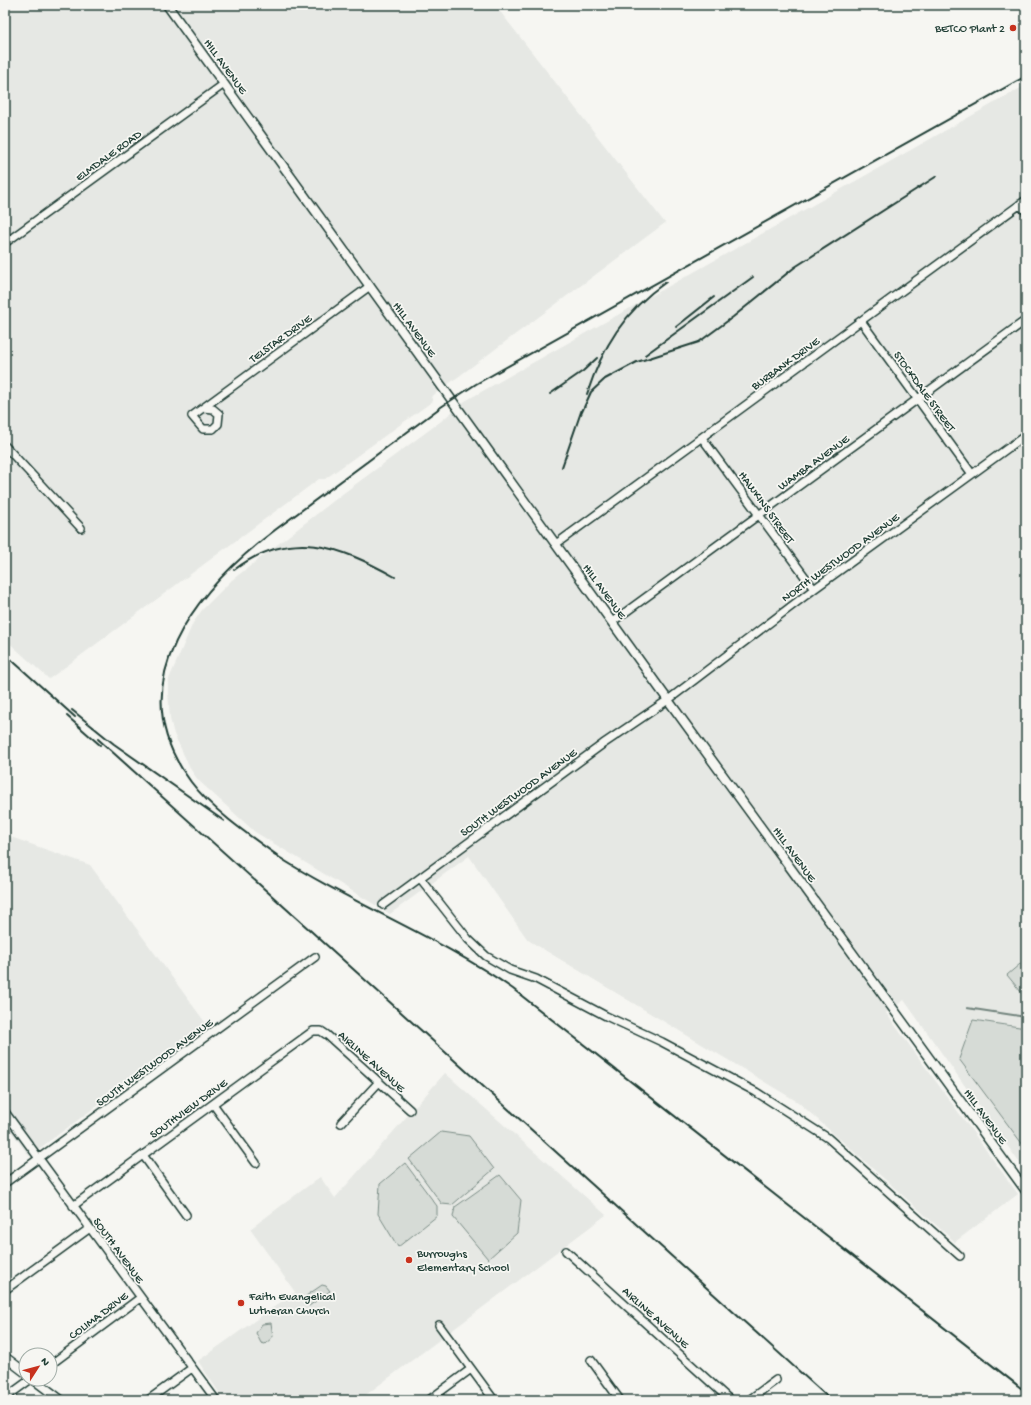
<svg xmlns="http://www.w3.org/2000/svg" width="1031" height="1405" font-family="'Gochi Hand',sans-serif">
	<rect width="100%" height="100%" fill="#f6f6f2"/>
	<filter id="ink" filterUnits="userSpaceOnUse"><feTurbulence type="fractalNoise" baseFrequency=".025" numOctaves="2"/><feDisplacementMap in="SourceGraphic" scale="8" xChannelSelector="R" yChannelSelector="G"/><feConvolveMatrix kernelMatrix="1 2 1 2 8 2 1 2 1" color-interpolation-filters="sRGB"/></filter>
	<g filter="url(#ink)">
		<!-- built -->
		<path fill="#e6e8e4" d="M5,5H495L665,223L431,397L433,401L325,479H319L49,679L5,639Z
			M1026,85V1172L904,1000L886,1013L1018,1194L955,1242L798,1102L528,940L469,856L390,914L255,832L198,780L191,770L174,734L170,719L168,691L169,679L193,623L202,610L232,580L345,492L440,422L465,401Z
			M5,835L90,865L207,1025L29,1156L5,1123Z
			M445,1073L606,1215L359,1400H224L198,1361L295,1292L250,1229L320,1177L335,1198Z"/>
		<!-- green -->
		<path fill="#d6dbd6" stroke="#7a8c85" d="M1026,959V998L1007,975Z
			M973,1020L1026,1028V1149L959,1059Z
			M441,1132L469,1136L494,1169L452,1205L442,1204L409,1159Z
			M405,1163L437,1206V1216L398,1247L378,1214L380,1184Z
			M500,1175L521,1200L517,1233L488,1259L453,1217L455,1207Z
			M322,1285L326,1286L330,1291L309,1306L305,1299L306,1296Z
			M271,1323L273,1337L265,1344L261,1343L256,1333L262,1324Z"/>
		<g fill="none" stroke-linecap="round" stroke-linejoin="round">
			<!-- stream -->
			<path stroke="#72847d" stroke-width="2" d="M967,1008L1026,1017"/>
			<defs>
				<path id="minor" d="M1020,204L1026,212
					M5,243L224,84
					M861,321L972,474
					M203,408L213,409L219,414L218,424L213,429H203L192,416L370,286
					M702,438L814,589
					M5,446L81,528
					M556,544L1026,200
					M612,622L1026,320
					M420,878L468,939L486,956L510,970L536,979L606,1016L662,1042L756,1092L828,1138L960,1256
					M383,905L603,744L668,700L814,589L1026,435
					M213,1104L256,1163
					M5,1112L216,1400
					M341,1123L379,1082
					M143,1155L186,1215
					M5,1183L315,957
					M73,1206L313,1031H321L327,1035L410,1110
					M566,1251L730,1400
					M5,1290L90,1228
					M439,1325L494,1400
					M591,1360L620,1400
					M50,1365L140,1298
					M5,1398L31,1379
					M148,1400L192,1368
					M429,1400L471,1369
					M749,1400L776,1380"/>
				<path id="major" d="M167,5L668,700L1026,1191
					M5,1357L26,1373
					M33,1379L61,1400"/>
			</defs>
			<!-- minor casing -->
			<use href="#minor" stroke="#1f3d34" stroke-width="10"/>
			<!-- major casing -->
			<use href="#major" stroke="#1f3d34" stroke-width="11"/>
			<!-- minor -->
			<use href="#minor" stroke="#f6f6f2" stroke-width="7"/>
			<!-- major -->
			<use href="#major" stroke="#f6f6f2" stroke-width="8"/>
			<!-- rail -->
			<path stroke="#1f3d34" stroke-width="2" d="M676,327L714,297
				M645,355L753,277
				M550,394L583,371L597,358
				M587,394C602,348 625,310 666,282
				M581,414L591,392L605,379L637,362L699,342L733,317L795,267L937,176
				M562,467L582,409
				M234,570C291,527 339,546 395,577
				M5,654L75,717
				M72,710L114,744L224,821
				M67,716L100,745
				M98,739L831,1400
				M274,854C351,904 438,936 513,989L1026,1392
				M278,856C250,836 211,809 191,782C117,684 197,589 275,530L441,407L476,384L1026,76"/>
		</g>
	</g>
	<!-- markers -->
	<g fill="#c8321e" stroke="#f6f6f2" stroke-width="1.5">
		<circle cx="1013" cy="28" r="4"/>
		<circle cx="409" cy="1260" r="4"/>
		<circle cx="241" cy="1303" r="4"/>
	</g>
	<g text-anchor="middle" stroke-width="3.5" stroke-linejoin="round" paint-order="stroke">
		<!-- poi labels -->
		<g font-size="12" fill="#1f3d34" stroke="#f6f6f2" text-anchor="start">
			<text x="1005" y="32" text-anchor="end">BETCO Plant 2</text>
			<text x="417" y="1257">Burroughs<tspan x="417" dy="14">Elementary School</tspan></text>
			<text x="249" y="1300">Faith Evangelical<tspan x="249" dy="14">Lutheran Church</tspan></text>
		</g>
		<!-- street labels -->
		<g font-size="12" fill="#1f3d34" stroke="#f6f6f2">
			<text transform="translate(226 66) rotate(54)" y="4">HILL AVENUE</text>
			<text transform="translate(108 155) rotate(-36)" y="4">ELMDALE ROAD</text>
			<text transform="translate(415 329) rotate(54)" y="4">HILL AVENUE</text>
			<text transform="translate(280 338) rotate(-36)" y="4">TELSTAR DRIVE</text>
			<text transform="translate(785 363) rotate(-36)" y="4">BURBANK DRIVE</text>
			<text transform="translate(925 391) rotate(54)" y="4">STOCKDALE STREET</text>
			<text transform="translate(813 462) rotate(-36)" y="4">WAMBA AVENUE</text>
			<text transform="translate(767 507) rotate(54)" y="4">HAWKINS STREET</text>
			<text transform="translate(840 557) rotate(-36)" y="4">NORTH WESTWOOD AVENUE</text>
			<text transform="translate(605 591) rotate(54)" y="4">HILL AVENUE</text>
			<text transform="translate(518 792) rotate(-36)" y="4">SOUTH WESTWOOD AVENUE</text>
			<text transform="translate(795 854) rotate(54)" y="4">HILL AVENUE</text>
			<text transform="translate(372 1061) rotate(42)" y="4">AIRLINE AVENUE</text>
			<text transform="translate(154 1062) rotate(-36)" y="4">SOUTH WESTWOOD AVENUE</text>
			<text transform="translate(188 1108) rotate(-36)" y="4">SOUTHVIEW DRIVE</text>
			<text transform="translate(986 1116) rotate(54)" y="4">HILL AVENUE</text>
			<text transform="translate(119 1250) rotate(54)" y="4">SOUTH AVENUE</text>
			<text transform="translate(98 1315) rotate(-37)" y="4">COLIMA DRIVE</text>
			<text transform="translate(656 1317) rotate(42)" y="4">AIRLINE AVENUE</text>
		</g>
	</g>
	<!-- margin -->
	<rect width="1031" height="1405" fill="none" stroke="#f6f6f2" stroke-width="20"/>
	<rect x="10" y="10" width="1011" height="1385" fill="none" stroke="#1f3d34" stroke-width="1.5" filter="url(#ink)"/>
	<!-- north arrow -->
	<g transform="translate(38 1367) rotate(54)"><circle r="19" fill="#f6f6f2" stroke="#a0aca6"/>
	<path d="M0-3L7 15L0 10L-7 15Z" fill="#c8321e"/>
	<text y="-6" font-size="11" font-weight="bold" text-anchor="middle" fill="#1f3d34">N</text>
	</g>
</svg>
